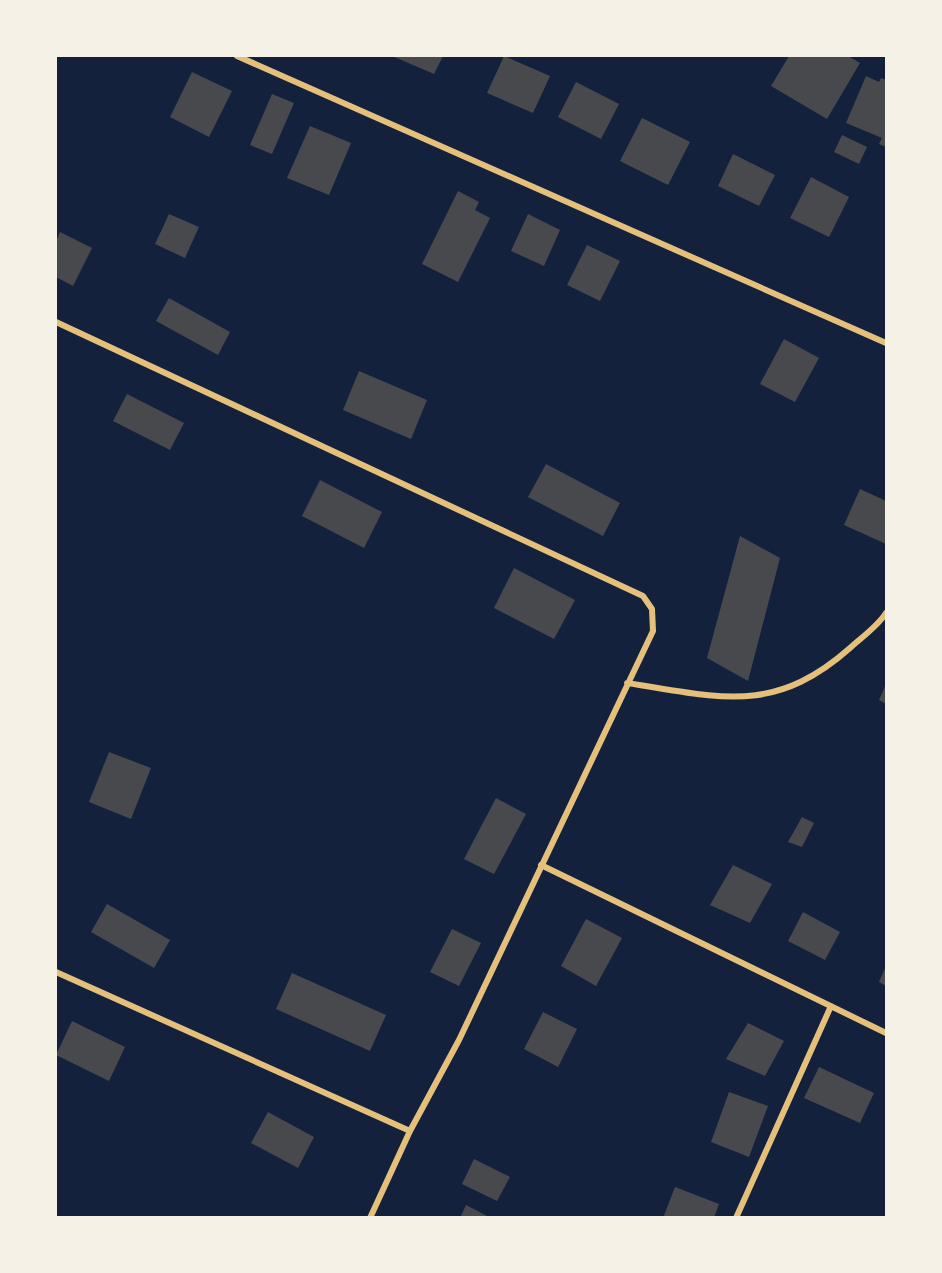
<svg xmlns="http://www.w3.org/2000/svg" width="942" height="1273" font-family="'Noto Sans',sans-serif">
	<rect width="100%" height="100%" fill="#14213d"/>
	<!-- building -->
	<path fill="#48494c" d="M392,56H443L434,74Z
		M504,56L550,76L533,113L487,93Z
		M789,56H848L860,63L827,119L771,86Z
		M192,72L232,91L209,137L170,117Z
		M866,76L879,82L881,78L886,80V147L879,144L882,138L846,123Z
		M576,82L619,104L601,139L558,117Z
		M272,94L294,103L272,154L250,145Z
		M642,118L690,142L668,185L620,161Z
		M310,126L351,143L329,195L287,178Z
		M842,135L867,147L859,164L834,152Z
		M733,154L775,175L759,206L718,186Z
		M811,177L849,197L829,237L790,218Z
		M458,191L479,202L475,210L490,218L458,282L422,264Z
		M169,214L199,227L185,258L155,244Z
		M528,214L560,230L544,266L511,251Z
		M60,232L92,248L73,286L56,277V242Z
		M587,245L620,261L600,301L567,285Z
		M169,298L230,332L218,355L156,321Z
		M784,339L819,358L795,402L760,384Z
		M359,371L427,400L411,439L343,410Z
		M127,394L184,423L170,450L113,421Z
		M546,464L620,503L603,536L528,497Z
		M320,480L382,512L364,548L302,516Z
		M860,489L886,501V544L844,525Z
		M740,536L780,558L748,681L707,658Z
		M514,568L575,600L554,639L494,608Z
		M886,684V704L879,700Z
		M109,752L151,768L131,819L89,802Z
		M496,798L526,814L494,874L464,859Z
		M802,817L814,823L802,847L788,842Z
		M733,865L772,884L750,923L710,905Z
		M107,904L170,940L154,968L91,932Z
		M803,912L840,932L825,960L788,941Z
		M586,919L622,938L596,986L561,966Z
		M452,929L481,943L459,986L430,972Z
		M886,966V986L879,982Z
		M292,973L386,1015L370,1051L276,1009Z
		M543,1012L577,1029L558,1067L524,1049Z
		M72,1021L125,1047L109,1081L56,1055Z
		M748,1023L784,1041L765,1076L726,1059Z
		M819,1067L874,1093L860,1123L804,1098Z
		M729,1092L768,1106L749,1157L711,1142Z
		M268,1112L314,1137L298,1168L251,1143Z
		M474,1159L510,1177L497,1201L462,1184Z
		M675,1187L719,1204L714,1218H663Z
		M466,1205L491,1218H460Z"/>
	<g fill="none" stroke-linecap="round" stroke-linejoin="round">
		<!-- minor -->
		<path stroke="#e5c07b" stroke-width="6" d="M237,56L886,343
			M56,322L643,596L652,609L653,631L459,1040L410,1131L370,1218
			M627,683C719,697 773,716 850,648C862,637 878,626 886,613
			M541,865L886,1033
			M56,972L410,1131
			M736,1218L831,1006"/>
	</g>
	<!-- border -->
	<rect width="942" height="1273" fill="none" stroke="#f6f1e7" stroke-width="114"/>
</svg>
